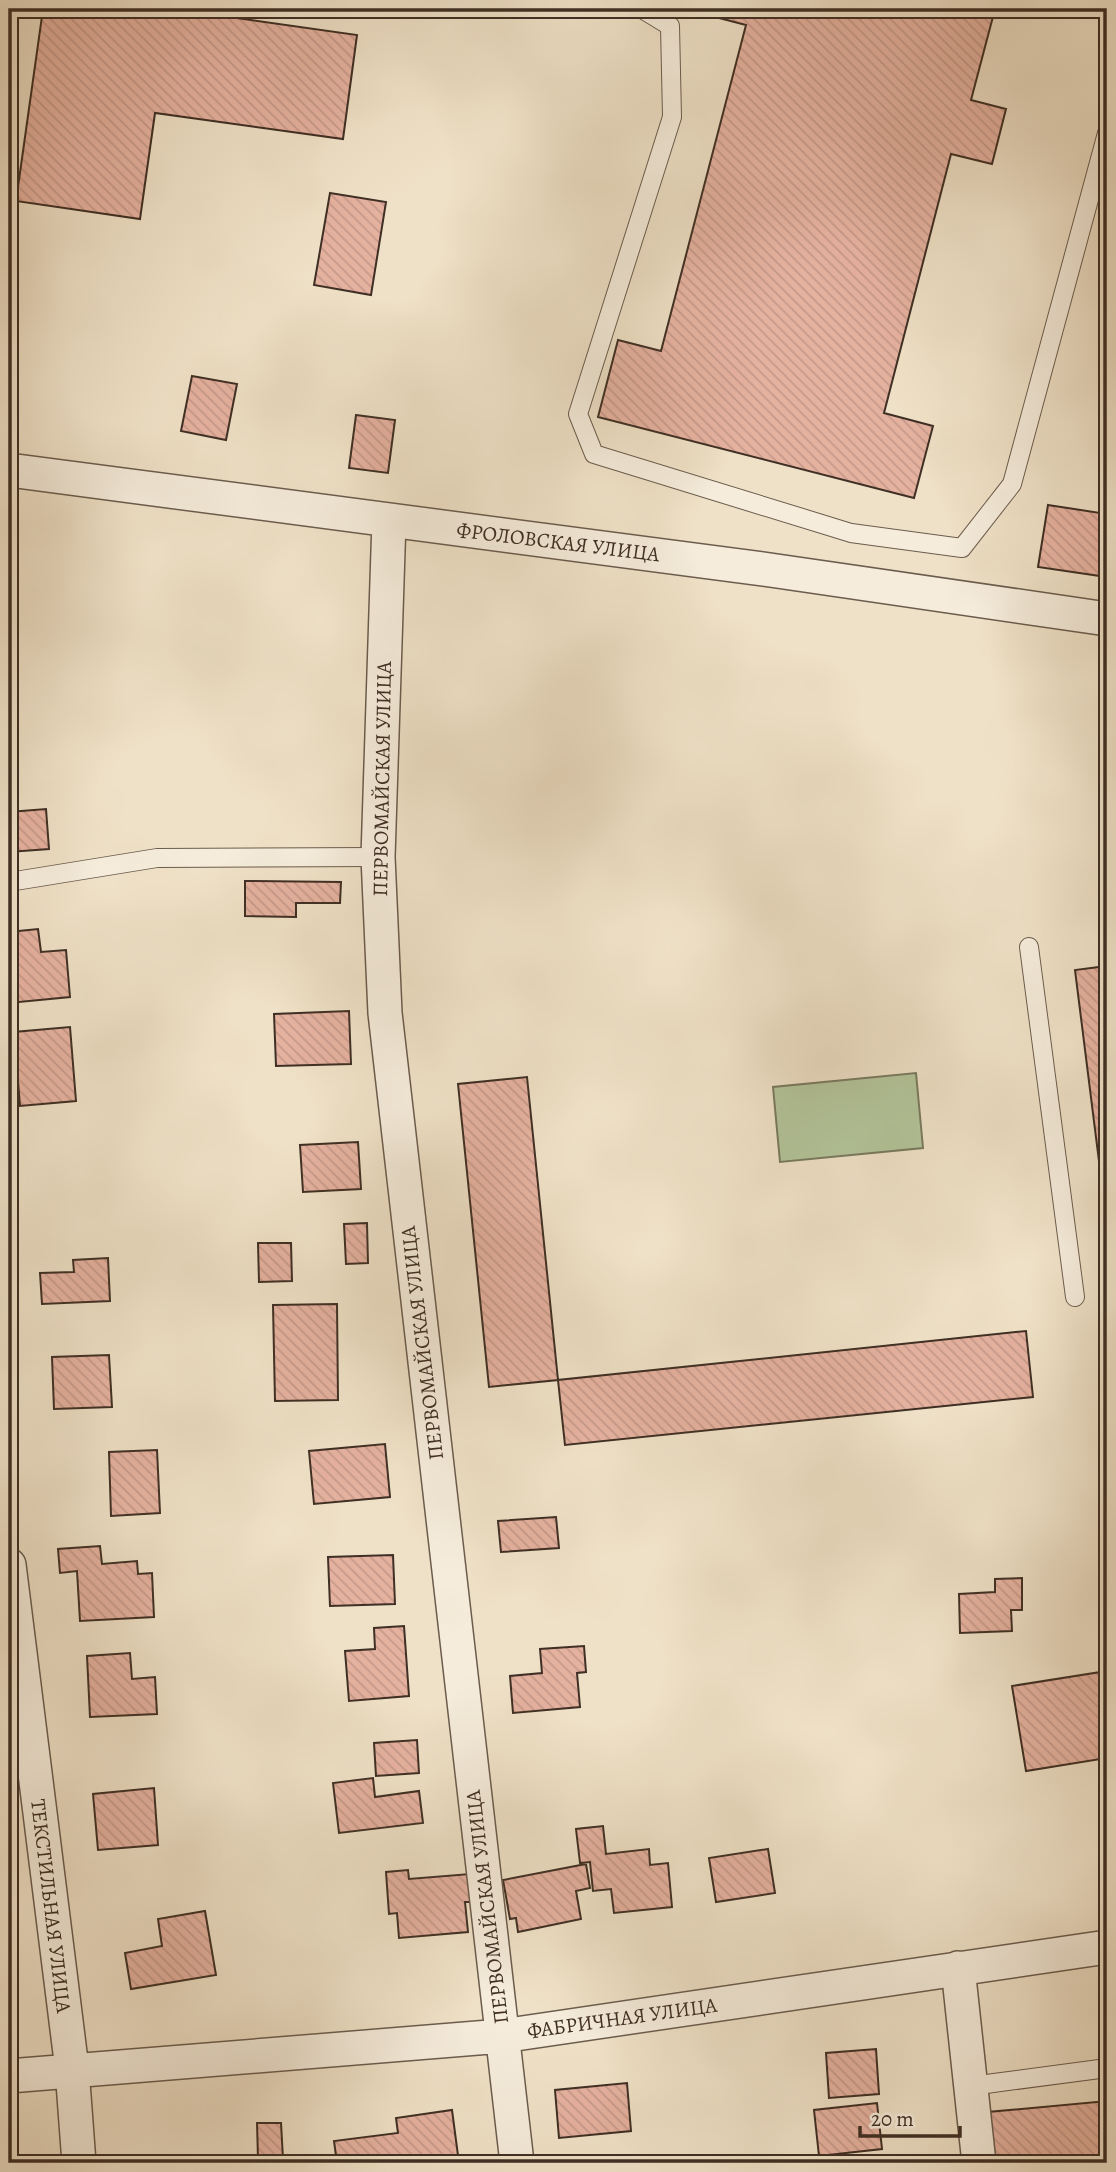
<svg xmlns="http://www.w3.org/2000/svg" width="1116" height="2172" font-family="Alegreya,serif">
	<defs>
		<pattern id="building-back-hatch" width="6" height="6" patternUnits="userSpaceOnUse" patternTransform="scale(1.75)"><rect width="6" height="6" fill="#e6b2a0"/><path d="M-1 5l2 2M0 0l6 6M5-1l2 2" fill="none" stroke="#c6998a"/></pattern>
	</defs>
	<rect width="100%" height="100%" fill="#efe1c7"/>
	<filter id="stains"><feTurbulence type="fractalNoise" baseFrequency=".00286" numOctaves="4"/><feColorMatrix values="0 0 0 0 .2 0 0 0 0 .09 0 0 0 0 .02 0 0 0 .5 -.17"/></filter>
	<radialGradient id="worn" r=".72"><stop offset=".6" stop-color="#630" stop-opacity="0"/><stop offset="1" stop-color="#630" stop-opacity=".3"/></radialGradient>
	<!-- park -->
	<path fill="#b3c49a" stroke="#797a5f" stroke-width="2" d="M916,1073L923,1148L780,1162L773,1087Z"/>
	<!-- building -->
	<path fill="url(#building-back-hatch)" stroke="#3f2f24" stroke-width="2" d="M43,9L99,15L100,9H188L187,11L357,35L343,139L155,113L140,219L16,201Z
		M697,9H995L971,100L1006,109L992,164L951,154L884,413L933,426L914,498L598,417L618,340L661,351L746,25L696,12Z
		M330,193L386,202L371,295L314,285Z
		M192,376L237,384L226,440L181,431Z
		M356,415L395,420L388,473L349,468Z
		M1048,505L1107,514V577L1038,567Z
		M46,809L49,849L9,852V812Z
		M245,881L341,882L340,903H296V917L245,916Z
		M38,929L41,952L66,950L70,997L9,1003V932Z
		M1107,966V1225L1075,970Z
		M349,1011L351,1064L276,1066L274,1014Z
		M70,1027L76,1101L20,1106L14,1032Z
		M527,1077L558,1380L489,1387L458,1084Z
		M358,1142L361,1189L303,1192L300,1145Z
		M367,1223L368,1263L346,1264L344,1224Z
		M258,1243H291L292,1281L259,1282Z
		M108,1258L110,1301L42,1304L40,1273L74,1272L73,1260Z
		M337,1304L338,1400L275,1401L273,1305Z
		M1026,1331L1033,1397L565,1445L558,1380Z
		M109,1355L112,1407L54,1409L52,1357Z
		M385,1444L390,1497L314,1504L309,1451Z
		M157,1450L160,1513L111,1516L109,1452Z
		M556,1517L559,1548L501,1552L498,1521Z
		M100,1546L102,1564L137,1561L138,1574L152,1573L154,1617L80,1621L77,1571L60,1573L58,1549Z
		M393,1555L395,1604L330,1606L328,1557Z
		M1022,1578V1610H1011L1012,1631L960,1633L959,1594L995,1592V1579Z
		M404,1626L409,1696L349,1701L345,1651L375,1649L374,1628Z
		M584,1646L586,1672L577,1673L580,1707L513,1713L510,1676L542,1673L540,1649Z
		M130,1653L132,1679L155,1677L157,1714L90,1717L87,1656Z
		M1107,1671V1758L1026,1771L1012,1686Z
		M417,1740L419,1773L376,1776L374,1743Z
		M373,1778L375,1797L419,1791L423,1823L339,1833L333,1783Z
		M154,1788L158,1845L98,1850L93,1794Z
		M603,1826L606,1854L649,1849L650,1865L668,1863L672,1907L614,1913L611,1889L593,1891L590,1862L580,1863L576,1829Z
		M768,1849L775,1893L716,1902L709,1858Z
		M586,1864L590,1888L576,1891L581,1919L518,1932L516,1918L510,1919L503,1880Z
		M408,1870L409,1879L470,1874L472,1902H465L468,1932L399,1938L397,1913L389,1914L386,1872Z
		M205,1911L216,1975L131,1989L125,1953L162,1946L158,1919Z
		M9,1955H14L17,1995H9Z
		M876,2049L879,2094L829,2098L826,2053Z
		M627,2083L631,2131L559,2138L555,2090Z
		M1107,2101V2163H993L988,2112Z
		M877,2103L882,2149L819,2156L814,2110Z
		M452,2110L459,2163H337L334,2141L398,2133L396,2118Z
		M257,2123H281L283,2159H258Z
		M174,2158L175,2163H137L136,2159Z"/>
	<g fill="none" stroke-linecap="round" stroke-linejoin="round">
		<defs>
			<path id="service" d="M642,9L670,26L672,117L578,414L594,454L851,533L962,548L1012,484L1107,133
				M9,882L157,858L378,857
				M1029,947L1075,1297
				M971,2086L1107,2068"/>
			<path id="minor" d="M9,470L770,570L1107,619
				M389,520L378,857L385,1013L517,2163
				M9,1565L72,2069L79,2163
				M958,1968L979,2163
				M9,2076L502,2036L1107,1947"/>
		</defs>
		<!-- service casing -->
		<use href="#service" stroke="#6b5c4d" stroke-width="20"/>
		<!-- minor casing -->
		<use href="#minor" stroke="#6b5c4d" stroke-width="36"/>
		<!-- service -->
		<use href="#service" stroke="#f5ecdb" stroke-width="18"/>
		<!-- minor -->
		<use href="#minor" stroke="#f5ecdb" stroke-width="33"/>
	</g>
	<g text-anchor="middle" stroke-width="6" stroke-linejoin="round" paint-order="stroke">
		<!-- street labels -->
		<g font-size="21" fill="#3f2f24" stroke="#f5ecdb">
			<text transform="translate(558 542) rotate(7)" y="7">ФРОЛОВСКАЯ УЛИЦА</text>
			<text transform="translate(382 779) rotate(-89)" y="7">ПЕРВОМАЙСКАЯ УЛИЦА</text>
			<text transform="translate(422 1343) rotate(-97)" y="7">ПЕРВОМАЙСКАЯ УЛИЦА</text>
			<text transform="translate(51 1906) rotate(83)" y="7">ТЕКСТИЛЬНАЯ УЛИЦА</text>
			<text transform="translate(487 1907) rotate(-97)" y="7">ПЕРВОМАЙСКАЯ УЛИЦА</text>
			<text transform="translate(622 2018) rotate(-8)" y="7">ФАБРИЧНАЯ УЛИЦА</text>
		</g>
	</g>
	<!-- margin -->
	<rect width="1116" height="2172" fill="none" stroke="#efe1c7" stroke-width="35"/>
	<rect x="10" y="10" width="1095" height="2151" fill="none" stroke="#3f2f24" stroke-width="3.5"/>
	<rect x="18" y="18" width="1081" height="2137" fill="none" stroke="#3f2f24" stroke-width="2"/>
	<!-- scale -->
	<path d="M860 2126v10h100v-10" fill="none" stroke="#3f2f24" stroke-width="3.5"/>
	<text x="871" y="2126" font-size="21" fill="#3f2f24" stroke="#f5ecdb" stroke-width="5" paint-order="stroke">20 m</text>
	<rect width="100%" height="100%" filter="url(#stains)"/>
	<rect width="100%" height="100%" fill="url(#worn)"/>
</svg>
